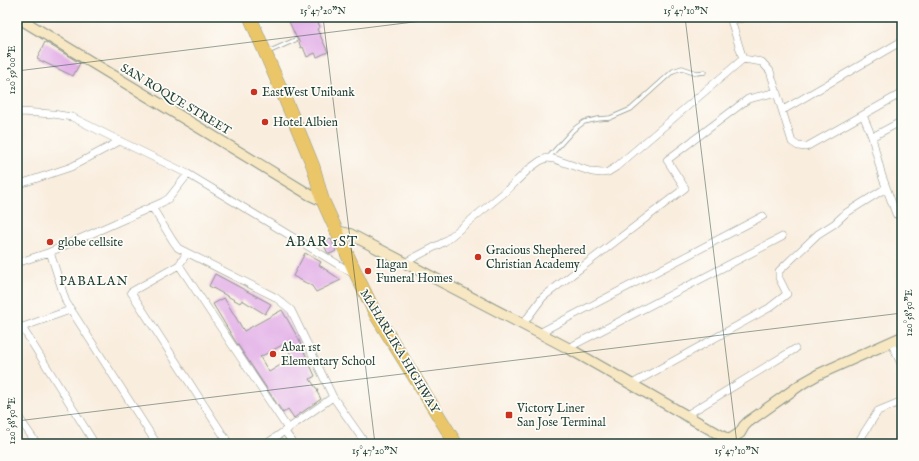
<svg xmlns="http://www.w3.org/2000/svg" width="919" height="461" font-family="'IM FELL English',serif">
	<rect width="100%" height="100%" fill="#fdfcf7"/>
	<filter id="ink" filterUnits="userSpaceOnUse"><feTurbulence type="fractalNoise" baseFrequency=".025" numOctaves="2"/><feDisplacementMap in="SourceGraphic" scale="8" xChannelSelector="R" yChannelSelector="G"/><feConvolveMatrix kernelMatrix="1 2 1 2 8 2 1 2 1" color-interpolation-filters="sRGB"/></filter>
	<filter id="wash" filterUnits="userSpaceOnUse"><feTurbulence type="fractalNoise" baseFrequency=".012" numOctaves="4" result="noise"/><feDisplacementMap in="SourceGraphic" scale="16" xChannelSelector="R" yChannelSelector="G"/><feGaussianBlur stdDeviation="0.9" result="paint"/><feColorMatrix in="noise" values="0 0 0 0 0 0 0 0 0 0 0 0 0 0 0 0 0 1.4 0 .05"/><feComposite in="paint" operator="in"/></filter>
	<g filter="url(#wash)">
		<rect width="100%" height="100%" fill="#f9edde"/>
		<g id="blocks">
			<!-- building -->
			<path fill="#e1abe6" fill-rule="evenodd" d="M287,17H316L320,27L317,29L328,52L317,57L315,53L307,57L303,47L301,48L298,39L296,37Z
				M45,42L80,63L73,76L37,59Z
				M331,239L336,251L330,254L327,252L323,242Z
				M305,253L321,262L319,265L341,280L316,292L312,286L293,276Z
				M215,274L271,304L265,314L242,300L240,303L209,286Z
				M224,298L244,331L282,310L298,338L315,376L310,379L318,391L317,392L321,399L294,418L288,409L283,413L234,339L213,304ZM286,343L292,358L269,372L260,357Z"/>
		</g>
	</g>
	<g filter="url(#ink)">
		<use href="#blocks" fill-opacity="0" stroke="#8c9589" stroke-width="1"/>
		<g fill="none" stroke-linecap="round" stroke-linejoin="round">
			<defs>
				<path id="lane" d="M268,52L295,40
					M548,158L573,130L584,122L598,119L610,118L631,109L673,71L682,68L697,73L705,72"/>
				<path id="street" d="M730,17L743,59
					M732,20L750,17
					M743,59L762,62L770,71L792,142L798,146L806,147L902,93
					M783,110L902,41
					M17,113L21,112L53,114L72,117L120,141
					M863,115L872,137L882,176L896,214L902,211
					M872,137L902,121
					M17,185L71,167L120,141L188,174L354,274
					M152,207L173,241L178,248L275,297L291,310L333,397L366,444
					M50,252L66,302L157,444
					M187,253L179,265L131,292L229,444
					M17,263L50,252L163,202L169,198L188,174
					M404,263L444,242L505,192L529,169L540,161L547,158L554,159L592,172L602,173L608,172L616,167L743,59
					M179,265L288,429
					M523,324L543,297L685,188L667,160L748,99L777,92
					M22,327L95,444
					M17,329L70,310
					M539,333L763,216
					M891,342L902,366
					M568,348L782,237
					M632,384L769,308L787,294L779,278V271L818,234L834,224L846,213L886,188
					M17,415L37,444
					M685,416L795,349
					M285,432L294,444
					M266,444L333,397
					M857,444L878,411L902,401"/>
				<path id="secondary" d="M17,17L310,195L323,201
					M336,231L350,234L568,348L736,444
					M726,442L740,433L744,426L748,422L803,383L819,374L902,337"/>
				<path id="highway" d="M250,17C271,67 293,116 313,166C317,178 319,190 323,201L357,276L376,315L456,444"/>
			</defs>
			<!-- lane casing -->
			<use href="#lane" stroke="#8c9589" stroke-width="5"/>
			<!-- street casing -->
			<use href="#street" stroke="#8c9589" stroke-width="8"/>
			<!-- secondary casing -->
			<use href="#secondary" stroke="#8c9589" stroke-width="12"/>
			<!-- highway casing -->
			<use href="#highway" stroke="#8c9589" stroke-width="14"/>
			<!-- lane -->
			<use href="#lane" stroke="#fff" stroke-width="3.5"/>
			<!-- street -->
			<use href="#street" stroke="#fff" stroke-width="7"/>
			<!-- secondary -->
			<use href="#secondary" stroke="#f7e8c3" stroke-width="10"/>
			<!-- highway -->
			<use href="#highway" stroke="#eac669" stroke-width="13"/>
		</g>
	</g>
	<!-- ticks -->
	<path fill="none" stroke="#1f3d34" stroke-width="1" stroke-opacity="0.45" d="M323,17L375,444M685,17L737,444M17,71L454,17M17,421L902,313"/>
	<!-- markers -->
	<g fill="#c8321e" stroke="#fdfcf7" stroke-width="1.5">
		<circle cx="254" cy="92" r="4"/>
		<circle cx="265" cy="122" r="4"/>
		<circle cx="50" cy="242" r="4"/>
		<circle cx="478" cy="257" r="4"/>
		<circle cx="368" cy="271" r="4"/>
		<circle cx="273" cy="354" r="4"/>
		<rect x="505" y="411" width="8" height="8" rx="2"/>
	</g>
	<g text-anchor="middle" stroke-width="3.5" stroke-linejoin="round" paint-order="stroke">
		<!-- poi labels -->
		<g font-size="12" fill="#1f3d34" stroke="#fdfcf7" text-anchor="start">
			<text x="262" y="96">EastWest Unibank</text>
			<text x="273" y="126">Hotel Albien</text>
			<text x="58" y="246">globe cellsite</text>
			<text x="486" y="254">Gracious Shephered<tspan x="486" dy="14">Christian Academy</tspan></text>
			<text x="376" y="268">Ilagan<tspan x="376" dy="14">Funeral Homes</tspan></text>
			<text x="281" y="351">Abar 1st<tspan x="281" dy="14">Elementary School</tspan></text>
			<text x="517" y="412">Victory Liner<tspan x="517" dy="14">San Jose Terminal</tspan></text>
		</g>
		<!-- street labels -->
		<g font-size="12" fill="#1f3d34" stroke="#fdfcf7">
			<text transform="translate(176 99) rotate(31)" y="4">SAN ROQUE STREET</text>
			<text transform="translate(400 351) rotate(59)" y="4">MAHARLIKA HIGHWAY</text>
		</g>
		<!-- neighbourhood labels -->
		<g font-size="13" letter-spacing="1" fill="#1f3d34" stroke="#fdfcf7">
			<text x="94" y="285">PABALAN</text>
		</g>
		<!-- quarter labels -->
		<g font-size="14" letter-spacing="1" fill="#1f3d34" stroke="#fdfcf7">
			<text x="322" y="246">ABAR 1ST</text>
		</g>
	</g>
	<!-- margin -->
	<rect width="919" height="461" fill="none" stroke="#fdfcf7" stroke-width="44"/>
	<rect x="22" y="22" width="875" height="417" fill="none" stroke="#1f3d34" stroke-width="1.5"/>
	<g font-size="10" text-anchor="middle" fill="#1f3d34">
		<text x="323" y="14">15°47'20"N</text>
		<text x="686" y="14">15°47'10"N</text>
		<text transform="translate(11 70) rotate(-90)" y="4">120°59'00"E</text>
		<text transform="translate(908 313) rotate(-90)" y="4">120°58'50"E</text>
		<text transform="translate(11 421) rotate(-90)" y="4">120°58'50"E</text>
		<text x="375" y="454">15°47'20"N</text>
		<text x="737" y="454">15°47'10"N</text>
	</g>
</svg>
